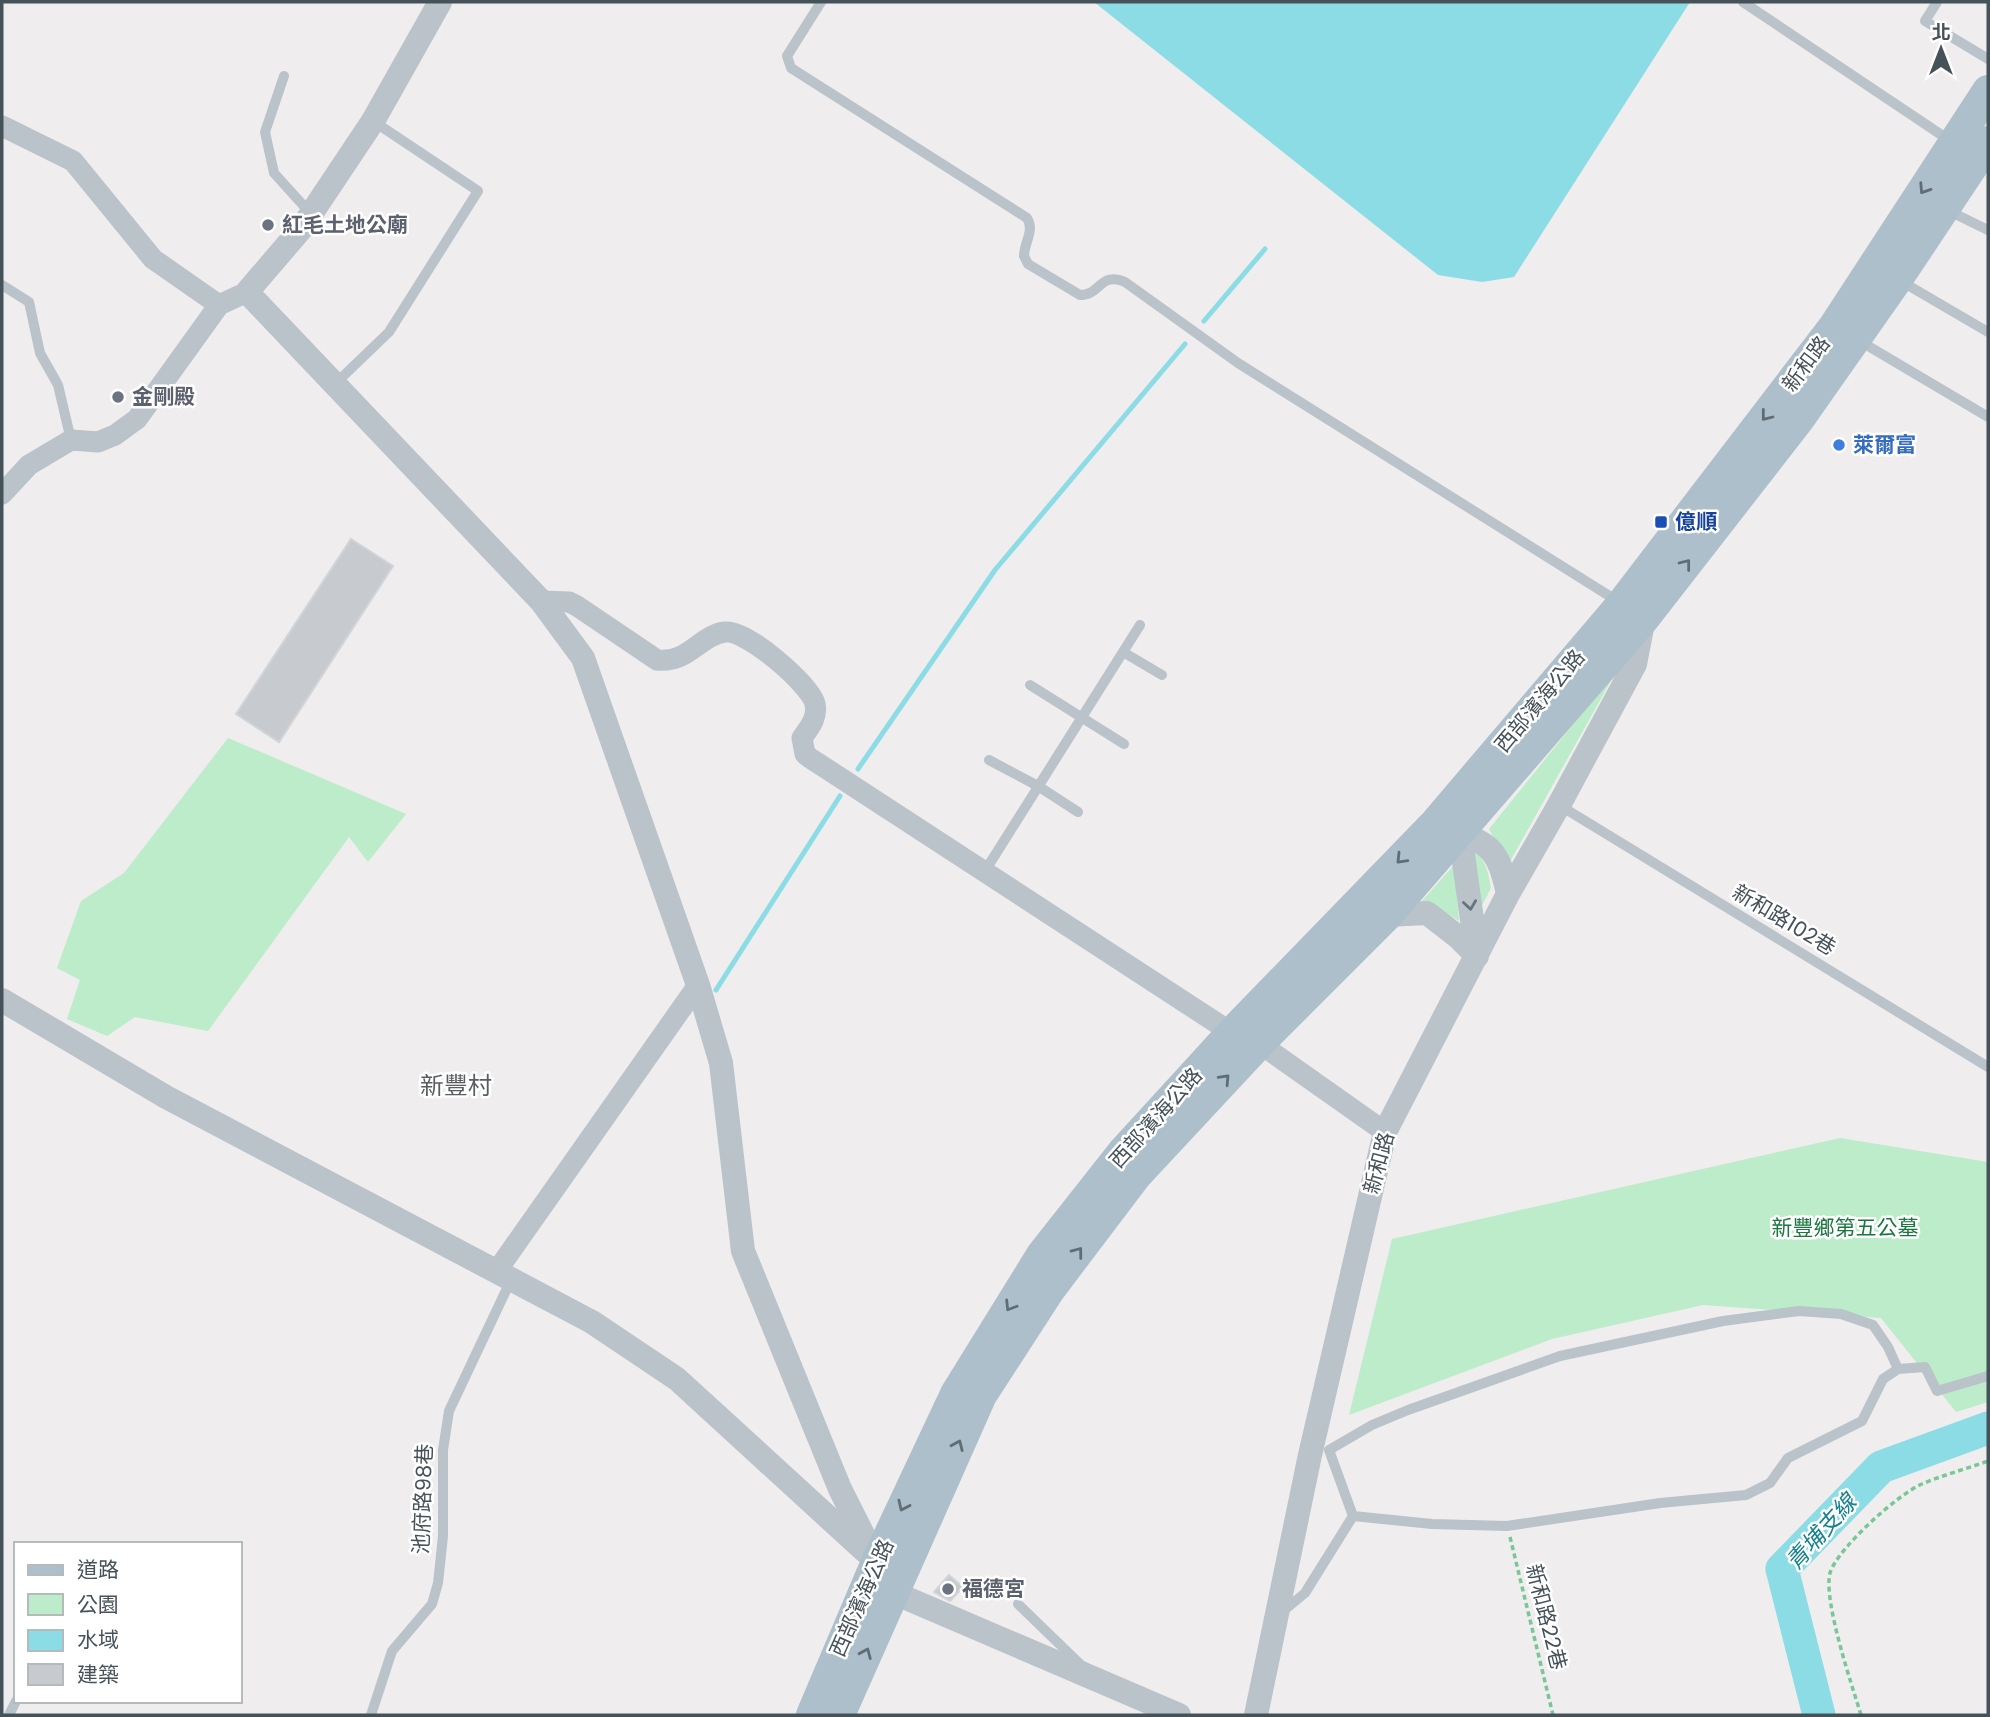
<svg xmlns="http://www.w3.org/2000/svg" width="1990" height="1717" font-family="Poppins,'Noto Sans TC',sans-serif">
	<rect width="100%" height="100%" fill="#efeded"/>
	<!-- green -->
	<path fill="#bcecca" d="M1617,670L1508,865L1489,829Z
		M228,738L406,814L368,862L349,837L208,1031L135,1017L107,1036L67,1019L80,980L57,968L81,901L124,873Z
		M1470,846C1485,858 1488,870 1491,888L1478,913Z
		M1454,865L1459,921L1438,908L1421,902Z
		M1840,1138L1988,1162V1402L1956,1412L1881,1318L1703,1305L1552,1339L1349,1415L1392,1239Z"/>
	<!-- water -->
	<path fill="#8cdce6" d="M1094,2H1690L1514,277L1482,282L1438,275Z"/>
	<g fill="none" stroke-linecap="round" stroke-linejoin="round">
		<!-- stream -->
		<path stroke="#8cdce6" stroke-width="5" d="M1204,321L1265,249
			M858,769L995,570L1185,344
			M716,990L840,796"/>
		<!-- river -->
		<path stroke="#8cdce6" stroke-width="33" d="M1819,1715L1782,1569L1881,1467L1988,1428"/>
	</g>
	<!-- building -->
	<path fill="#c7cacf" stroke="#d1d4d8" stroke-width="2" d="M351,539L393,566L279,742L236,714Z
		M949,1575L963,1587L950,1601L934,1592Z"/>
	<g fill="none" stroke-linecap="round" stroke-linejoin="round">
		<!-- path -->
		<path stroke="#77c797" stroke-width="3.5" stroke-dasharray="5 3.5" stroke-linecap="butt" d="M1510,1537L1553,1715
			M1861,1715C1852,1685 1823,1601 1830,1573C1837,1549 1898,1494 1922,1484C1943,1475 1966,1469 1988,1461"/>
		<!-- service -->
		<path stroke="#b9c3c9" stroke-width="10" d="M821,2L787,56L791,68L1027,218C1035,231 1024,242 1024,256L1028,264L1080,295C1101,295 1100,271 1125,282L1238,363L1619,602
			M1743,2L1952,142
			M1937,2L1925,21L1988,59
			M284,76L265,132L274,173L311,214
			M1947,210L1988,230
			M1899,280L1988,332
			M2,285L29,302L40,353L58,385L71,440
			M1858,340L1988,417
			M335,384L389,332L478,191L373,121
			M1123,652L1162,675
			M1030,685L1124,744
			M989,760L1038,786L1078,812
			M1559,805L1988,1067
			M985,871L1140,625
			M1353,1516L1432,1524L1507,1526L1660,1503L1746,1495L1770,1483L1788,1458L1862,1421L1883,1379L1898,1369
			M1018,1604L1080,1664
			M1282,1612L1305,1593L1353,1516L1329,1450L1372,1425L1408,1410L1560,1356L1723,1321L1799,1311L1841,1314L1873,1325L1888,1347L1898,1369L1925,1367L1937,1391L1988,1376
			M9,1715L16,1701
			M371,1715L392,1651L432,1604L438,1583L443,1536V1450L449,1411L511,1280"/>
		<!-- minor -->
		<path stroke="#b9c3c9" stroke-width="21" d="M2,126L73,161L153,259L219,305
			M2,494L29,465L71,440L98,442L115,435L137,419L219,305L247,292
			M541,601L569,602L577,606L657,660C688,664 700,635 725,632C746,629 811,685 815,704C818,718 809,728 802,738L805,754L810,758L1232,1033L1259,1043L1385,1132
			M496,1272L698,985"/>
		<!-- tertiary -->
		<path stroke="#b9c3c9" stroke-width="24" d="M440,2L373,121L301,229L247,292L541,601L583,658L698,985L721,1063L743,1251L840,1489L892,1592L1179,1715
			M1461,821L1460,833L1477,956
			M1447,829C1490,843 1498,848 1508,894
			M1387,915L1427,913L1458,937L1477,956
			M2,1000L166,1097L592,1322L677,1379L866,1552
			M1256,1715L1310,1455L1385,1132L1508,894L1559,805L1635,664L1644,618"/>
		<!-- primary -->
		<path stroke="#adbfca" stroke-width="32" d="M812,1715L877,1562L956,1394L1042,1255L1124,1151L1232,1033L1434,825L1622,604L1834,327L1988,91
			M839,1715L981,1395L1049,1290L1136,1175L1259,1043L1387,915L1644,618L1798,420L1897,279L1988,142"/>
	</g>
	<!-- one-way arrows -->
	<defs><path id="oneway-chevron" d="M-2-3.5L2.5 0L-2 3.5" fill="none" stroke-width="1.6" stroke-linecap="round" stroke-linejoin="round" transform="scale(1.75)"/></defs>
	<g stroke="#606d75">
		<use href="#oneway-chevron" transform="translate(1924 189) rotate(123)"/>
		<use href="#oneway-chevron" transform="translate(1766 416) rotate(128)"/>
		<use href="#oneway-chevron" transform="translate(1686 564) rotate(-52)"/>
		<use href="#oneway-chevron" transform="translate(1401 859) rotate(134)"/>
		<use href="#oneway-chevron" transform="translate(1225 1079) rotate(-47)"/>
		<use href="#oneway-chevron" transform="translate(1078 1252) rotate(-53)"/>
		<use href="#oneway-chevron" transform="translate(1010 1306) rotate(122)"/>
		<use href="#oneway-chevron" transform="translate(958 1445) rotate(-66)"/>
		<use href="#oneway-chevron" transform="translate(903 1506) rotate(115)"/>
		<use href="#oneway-chevron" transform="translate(866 1653) rotate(-67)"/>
	</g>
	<use stroke="#68747b" href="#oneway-chevron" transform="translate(1470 905) rotate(82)"/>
	<!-- markers -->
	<g fill="#6b7280" stroke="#fff" stroke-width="2.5">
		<circle cx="268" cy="225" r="7"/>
		<circle cx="118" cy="397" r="7"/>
		<circle cx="948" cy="1589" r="7"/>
	</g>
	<circle fill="#3f7fe0" stroke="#fff" stroke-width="2.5" cx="1839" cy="445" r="7"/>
	<rect fill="#1a4fb4" stroke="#fff" stroke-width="2.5" x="1654" y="515" width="14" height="14" rx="3.5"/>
	<g text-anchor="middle" stroke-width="5" stroke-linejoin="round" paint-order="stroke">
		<!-- worship labels -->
		<g font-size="21" font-weight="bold" fill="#5b616d" stroke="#fff" text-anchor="start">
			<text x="282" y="232">紅毛土地公廟</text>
			<text x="132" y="404">金剛殿</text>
			<text x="962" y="1596">福德宮</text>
		</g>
		<!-- street labels -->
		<g font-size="21" fill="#465259" stroke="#fff">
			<text transform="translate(1806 364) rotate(-53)" y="7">新和路</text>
			<text transform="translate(1540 701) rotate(-50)" y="7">西部濱海公路</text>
			<text transform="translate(1784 920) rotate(31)" y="7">新和路102巷</text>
			<text transform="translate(1156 1118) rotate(-48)" y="7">西部濱海公路</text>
			<text transform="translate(1379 1163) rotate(-75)" y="7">新和路</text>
			<text transform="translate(423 1499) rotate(-88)" y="7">池府路98巷</text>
			<text transform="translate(862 1598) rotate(-66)" y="7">西部濱海公路</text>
			<text transform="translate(1546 1617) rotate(76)" y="7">新和路22巷</text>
		</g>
		<!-- shop labels -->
		<g font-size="21" font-weight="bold" fill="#366cbe" stroke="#fff" text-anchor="start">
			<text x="1853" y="452">萊爾富</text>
		</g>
		<!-- transit labels -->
		<g font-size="21" font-weight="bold" fill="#164399" stroke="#fff" text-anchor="start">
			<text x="1675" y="529">億順</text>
		</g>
		<!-- park labels -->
		<g font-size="21" fill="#1b763f" stroke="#fff">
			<text x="1845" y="1235">新豐鄉第五公墓</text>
		</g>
		<!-- water labels -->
		<g font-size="23" font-style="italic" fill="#148290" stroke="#fff">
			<text transform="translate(1821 1532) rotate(-48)" y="8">青埔支線</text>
		</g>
		<!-- quarter labels -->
		<g font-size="24" fill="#5a5e61" stroke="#fff">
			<text x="456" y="1094">新豐村</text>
		</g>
	</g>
	<!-- border -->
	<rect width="1990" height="1717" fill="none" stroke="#465259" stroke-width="7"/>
	<!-- legend -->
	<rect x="14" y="1542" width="228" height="161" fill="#ffffff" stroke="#b5babd" stroke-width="2"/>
	<rect x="28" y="1565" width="35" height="10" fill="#adbfca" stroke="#b5babd" stroke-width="2"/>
	<text x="77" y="1577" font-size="21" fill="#465259">道路</text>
	<rect x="28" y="1594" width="35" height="21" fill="#bcecca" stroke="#b5babd" stroke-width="2"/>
	<text x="77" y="1612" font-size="21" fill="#465259">公園</text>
	<rect x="28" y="1630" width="35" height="21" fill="#8cdce6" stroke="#b5babd" stroke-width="2"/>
	<text x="77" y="1647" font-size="21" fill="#465259">水域</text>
	<rect x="28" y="1664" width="35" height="21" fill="#c7cacf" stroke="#b5babd" stroke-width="2"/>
	<text x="77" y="1682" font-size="21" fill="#465259">建築</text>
	<!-- north arrow -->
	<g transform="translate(1941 49)" stroke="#ffffff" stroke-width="5" paint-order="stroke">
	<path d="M0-5L12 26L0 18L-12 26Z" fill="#465259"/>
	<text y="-10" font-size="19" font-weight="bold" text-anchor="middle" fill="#465259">北</text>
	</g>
</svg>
